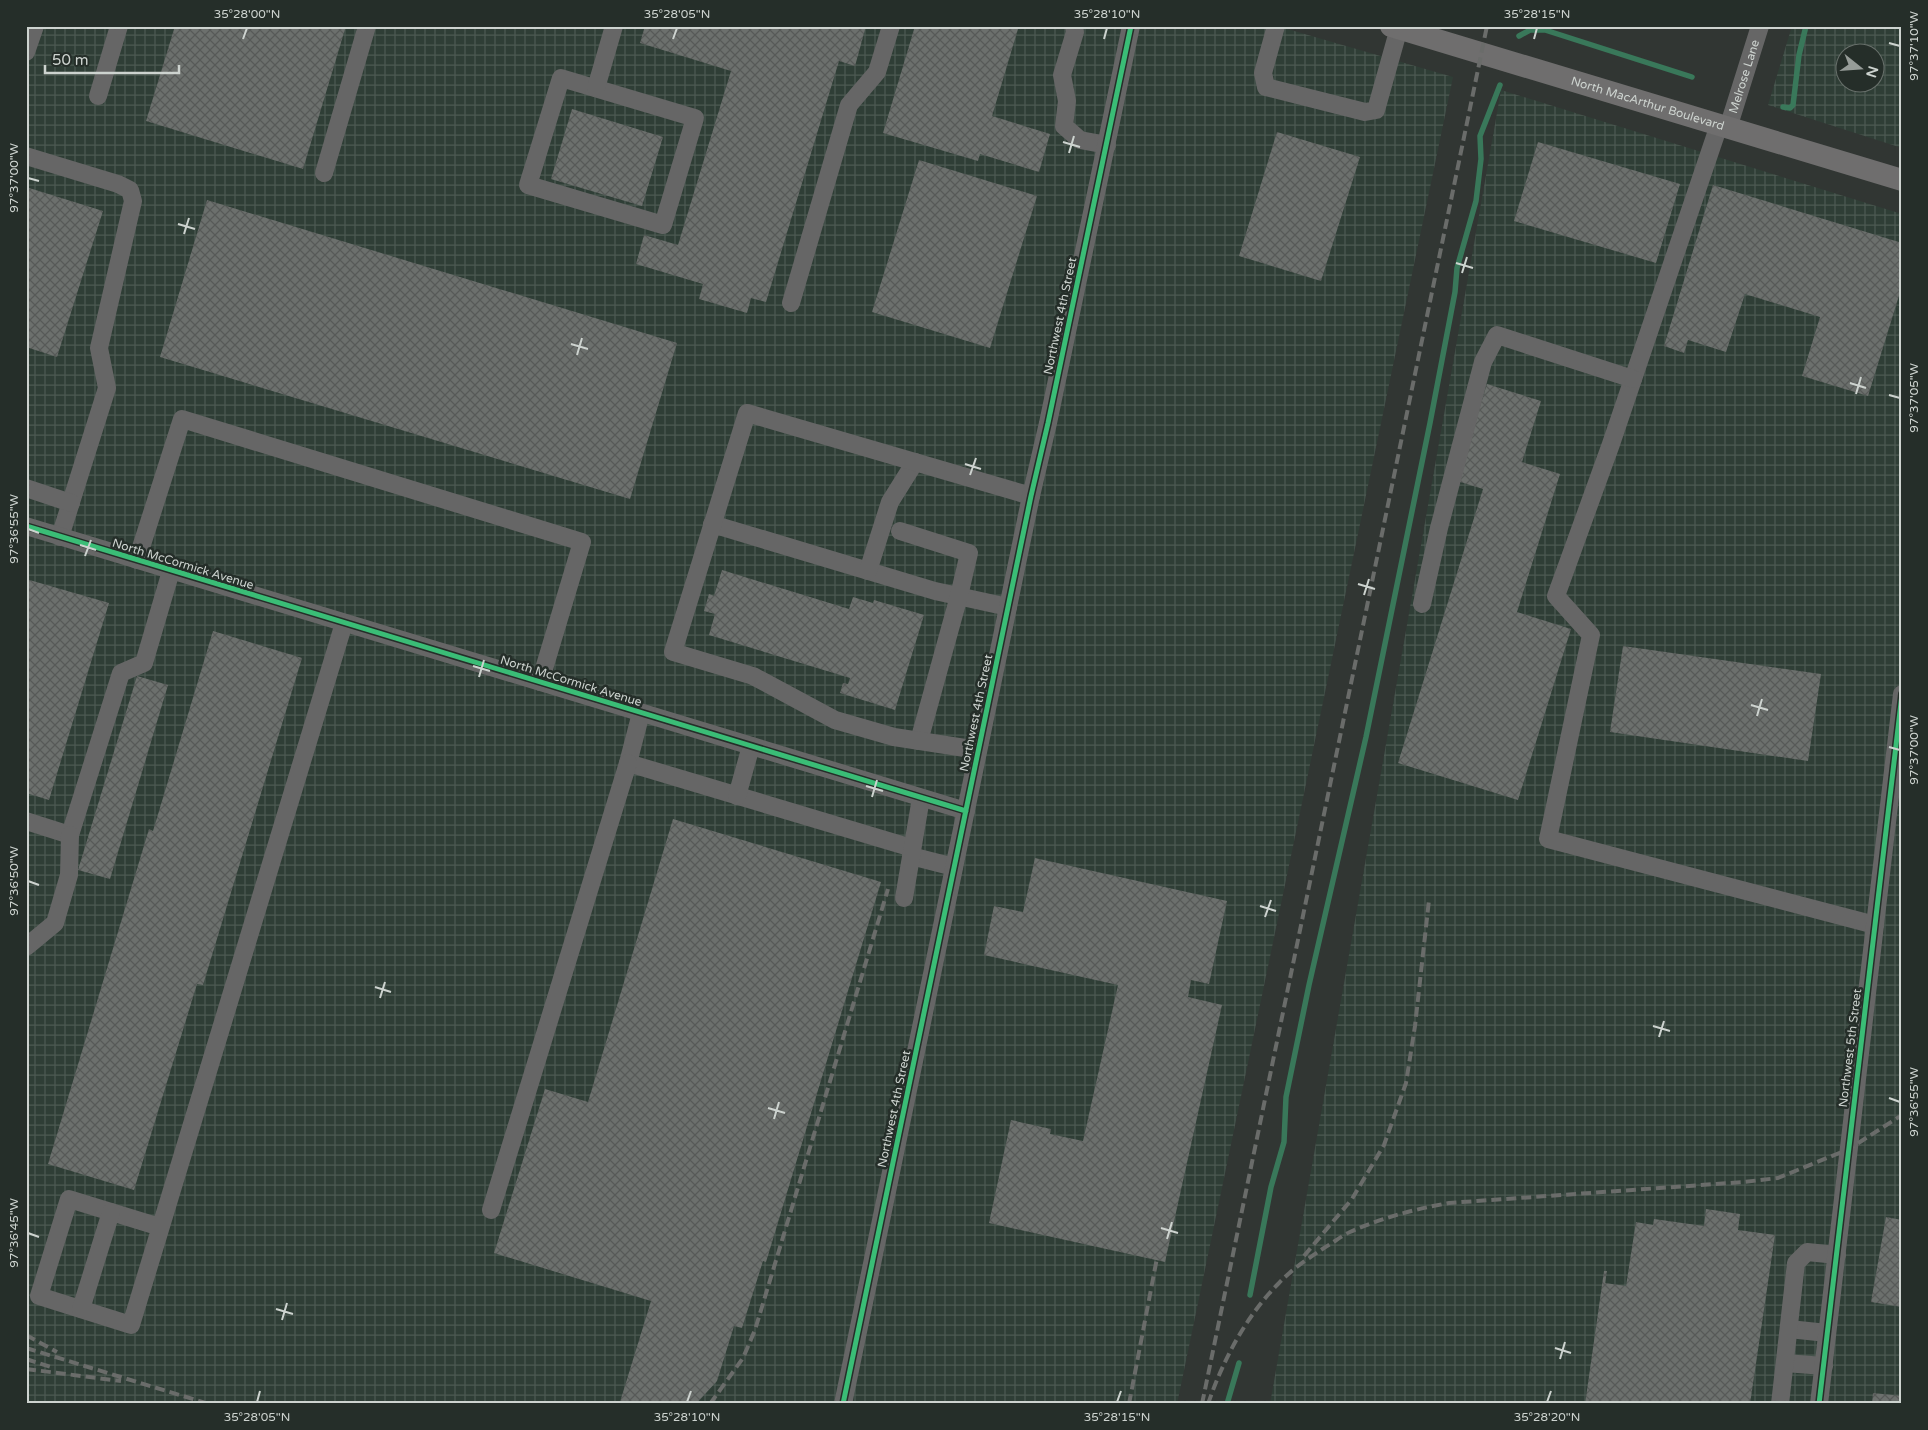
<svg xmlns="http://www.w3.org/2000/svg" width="1928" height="1430" font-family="'Varela Round',sans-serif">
	<defs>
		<pattern id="industrial-grid" width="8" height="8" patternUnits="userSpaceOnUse" patternTransform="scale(1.25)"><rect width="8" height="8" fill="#2f3e36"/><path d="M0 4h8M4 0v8" fill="none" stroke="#4c5952"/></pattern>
		<pattern id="building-cross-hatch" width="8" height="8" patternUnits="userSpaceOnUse" patternTransform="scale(1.25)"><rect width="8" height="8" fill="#6c706d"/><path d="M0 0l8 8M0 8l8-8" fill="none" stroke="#575a58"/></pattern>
	</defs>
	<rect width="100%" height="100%" fill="#313633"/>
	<!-- industrial -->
	<path fill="url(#industrial-grid)" fill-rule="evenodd" d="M26,26H1277L1453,77L1177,1404H26Z
		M1792,26H1902V148L1768,105ZM1846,52H1876V82H1846Z
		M1501,90L1902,214V1404H1270Z"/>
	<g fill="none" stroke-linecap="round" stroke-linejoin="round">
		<!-- stream -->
		<path stroke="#39785a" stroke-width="5.5" d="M1519,36L1530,30H1545L1692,77
			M1783,107L1790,108L1793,105L1799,55L1806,26
			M1250,1295L1271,1187L1284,1142L1286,1097L1309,985L1366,737L1430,423L1455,292L1457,268L1476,201L1481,159L1480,136L1500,85
			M1227,1404L1239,1363"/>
	</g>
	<!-- building -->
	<path fill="url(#building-cross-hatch)" d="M175,26H346L303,169L146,121Z
		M645,26H866L855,66L839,61L766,302L751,298L747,313L699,299L703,284L636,264L644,235L678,245L731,71L640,43Z
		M915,26H1008L1018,29L992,116L1050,134L1039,172L980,154L978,161L883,133Z
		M572,109L663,137L642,206L551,179Z
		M1277,132L1360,157L1321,281L1239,256Z
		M1538,142L1680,184L1656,263L1514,221Z
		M919,160L1037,196L990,348L872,312Z
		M1713,185L1902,243V286L1868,396L1802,376L1820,317L1745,294L1726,352L1688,340L1684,353L1664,346Z
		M26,187L103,211L57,357L26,347Z
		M207,200L677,343L630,499L160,357Z
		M1487,384L1541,401L1522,462L1560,474L1517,612L1571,629L1518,800L1398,763L1483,489L1457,481Z
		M722,570L849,609L853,597L873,603L874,600L924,615L895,710L840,693L843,683L848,684L850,678L709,635L715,614L704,611L709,594L714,596Z
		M26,579L109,603L49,800L26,793Z
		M213,631L302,658L203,985L197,984L134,1190L48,1164L149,829L153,831Z
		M1623,646L1821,674L1808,761L1610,732Z
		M137,676L168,685L110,879L78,870Z
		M673,819L881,882L766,1262L763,1261L742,1328L734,1326L717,1381L696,1404H625L620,1402L651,1301L494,1253L545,1089L588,1102Z
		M1035,858L1227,901L1209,984L1191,980L1188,997L1222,1005L1165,1262L989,1223L1011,1120L1051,1129L1050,1134L1083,1141L1118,985L984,955L994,906L1023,912Z
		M1706,1209L1740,1214L1738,1230L1775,1235L1750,1404H1585L1604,1271H1607L1605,1283L1626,1286L1636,1222L1653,1225L1654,1219L1704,1226Z
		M1886,1217L1902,1220V1307L1871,1302Z
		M1873,1393L1902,1396V1404H1872Z"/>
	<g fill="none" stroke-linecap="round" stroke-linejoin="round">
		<!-- minor -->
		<g stroke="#666" stroke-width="18">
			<path d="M1074,26L1075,32L1062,75L1067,101L1064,126L1080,140L1107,145"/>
			<path d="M1276,26L1263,73L1266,87L1365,112L1376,110L1399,28"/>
			<path d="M26,52L35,26"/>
			<path d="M561,78L695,118L663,225L528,185Z"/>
			<path d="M596,88L614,26"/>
			<path d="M98,96L119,26"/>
			<path d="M1719,125L1611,444L1556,596L1591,635L1548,839L1875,925"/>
			<path id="s1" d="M1728,128L1760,26"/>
			<path d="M26,156L118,184L130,190L133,201L99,348L107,388L60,537"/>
			<path d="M324,173L367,26"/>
			<path d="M791,303L849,105L877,72L891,26"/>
			<path d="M26,488L71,503"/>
			<path d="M712,524L935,591L1008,607"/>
			<path d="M26,526L966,811"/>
			<path d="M900,531L969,553L959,596L919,741"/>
			<path d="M137,560L182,419L582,542L540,682"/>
			<path d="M868,571L890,502L915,462"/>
			<path d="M1422,604L1439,528L1483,362L1497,335L1633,379"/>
			<path d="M641,713L628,763L912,848"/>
			<path d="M978,750L894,737L835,720L753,676L673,652L747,413L1031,496"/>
			<path d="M737,796L751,746"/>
			<path d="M26,821L70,835L121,673L144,663L171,571"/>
			<path d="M911,856L954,867"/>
			<path d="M904,898L921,798"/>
			<path d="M26,947L55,923L69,875L70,835"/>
			<path d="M491,1210L628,763"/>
			<path d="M160,1227L69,1199L39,1296L131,1325L344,623"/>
			<path d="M81,1309L111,1212"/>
			<path d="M1789,1329L1827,1333"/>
			<path d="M1785,1363L1824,1366"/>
			<path d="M843,1404L1031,496L1048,423L1131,26"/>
			<path d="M1780,1404L1796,1263L1807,1252L1837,1255"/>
			<path d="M1819,1404L1902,694"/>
		</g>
		<!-- major -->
		<path stroke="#6f6e6e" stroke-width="22" id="s2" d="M1391,26L1902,180"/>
		<!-- rail -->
		<path stroke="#6a6c6a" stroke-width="4" stroke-dasharray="10 5" stroke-linecap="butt" d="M1304,1256L1352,1199L1384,1145L1406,1083L1415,1026L1429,900
			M26,1335L57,1352
			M26,1348L209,1404
			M26,1359L54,1368
			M26,1369L121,1381
			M710,1404L743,1358L755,1330L888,889
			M1129,1404L1157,1258
			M1202,1404L1487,26
			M1208,1404C1223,1360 1246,1316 1279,1283C1292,1269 1309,1258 1324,1248C1333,1243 1341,1236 1350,1232C1381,1218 1415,1209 1449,1203L1744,1182L1778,1178L1849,1149L1902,1115"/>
		<defs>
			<path id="cycleway" d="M26,526L966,811
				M843,1404L1031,496L1048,423L1131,26
				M1819,1404L1902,694"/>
		</defs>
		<!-- cycleway casing -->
		<use href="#cycleway" stroke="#252e29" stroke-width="8"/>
		<!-- cycleway -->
		<use href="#cycleway" stroke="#3abd76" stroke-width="5"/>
	</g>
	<!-- ticks -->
	<path fill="none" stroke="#cdd3cf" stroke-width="2" d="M243,39L247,28M673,39L677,28M1104,39L1107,28M1534,39L1537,28M1889,43L1900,46M1063,142L1080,147M1069,153L1074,136M28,178L39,181M178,224L195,229M184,234L189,218M1456,263L1473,268M1462,273L1467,257M571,344L588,349M577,355L582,338M1850,383L1866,388M1856,394L1861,377M1889,395L1900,398M965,464L981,469M970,475L976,458M28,529L39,533M80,545L96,550M85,556L91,540M1358,584L1375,589M1364,595L1369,579M473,666L490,671M479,677L484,660M1751,705L1768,710M1757,716L1762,699M1889,747L1900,750M866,786L883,791M872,797L877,780M28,881L39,885M1260,906L1276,911M1265,917L1271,900M375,987L391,992M380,998L385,982M1653,1026L1670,1031M1659,1037L1664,1021M1889,1098L1900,1102M768,1108L785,1113M774,1119L779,1102M1161,1228L1178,1233M28,1233L39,1237M1167,1239L1172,1222M276,1309L293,1314M282,1320L287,1303M1555,1348L1571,1353M1560,1359L1565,1342M257,1402L260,1391M687,1402L691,1391M1117,1402L1121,1391M1547,1402L1551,1391"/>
	<g text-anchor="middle" stroke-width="5" stroke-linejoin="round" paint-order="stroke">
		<!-- street labels -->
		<g font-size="12" fill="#cdd3cf" stroke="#252e29">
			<text dy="4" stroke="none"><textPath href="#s1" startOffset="54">Melrose Lane</textPath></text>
			<text dy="4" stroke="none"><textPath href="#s2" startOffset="268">North MacArthur Boulevard</textPath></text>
			<text transform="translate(1060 316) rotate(-78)" y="4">Northwest 4th Street</text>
			<text transform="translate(183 564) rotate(17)" y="4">North McCormick Avenue</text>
			<text transform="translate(571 681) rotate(17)" y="4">North McCormick Avenue</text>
			<text transform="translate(976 713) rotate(-78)" y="4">Northwest 4th Street</text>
			<text transform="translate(1850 1048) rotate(-83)" y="4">Northwest 5th Street</text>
			<text transform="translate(894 1109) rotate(-78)" y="4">Northwest 4th Street</text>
		</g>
	</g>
	<!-- border -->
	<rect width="1928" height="1430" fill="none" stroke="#252e29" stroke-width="55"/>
	<!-- north arrow -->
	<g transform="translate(1860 68) rotate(107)"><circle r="24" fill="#252e29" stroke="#68706b"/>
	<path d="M0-4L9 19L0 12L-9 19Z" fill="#969c98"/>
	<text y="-8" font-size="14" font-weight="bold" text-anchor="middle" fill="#cdd3cf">N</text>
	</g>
	<!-- scale -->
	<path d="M45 65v8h134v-8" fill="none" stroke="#cdd3cf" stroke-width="2.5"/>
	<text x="52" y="65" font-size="15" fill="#cdd3cf" stroke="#252e29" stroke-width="4" paint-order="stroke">50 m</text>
	<rect x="28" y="28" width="1872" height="1374" fill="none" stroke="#cdd3cf" stroke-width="2"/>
	<g font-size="12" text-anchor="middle" fill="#cdd3cf">
		<text x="247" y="18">35°28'00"N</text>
		<text x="677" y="18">35°28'05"N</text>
		<text x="1107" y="18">35°28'10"N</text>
		<text x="1537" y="18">35°28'15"N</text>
		<text transform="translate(1914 46) rotate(-90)" y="4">97°37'10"W</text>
		<text transform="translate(14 178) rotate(-90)" y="4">97°37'00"W</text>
		<text transform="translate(1914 398) rotate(-90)" y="4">97°37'05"W</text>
		<text transform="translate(14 529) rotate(-90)" y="4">97°36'55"W</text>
		<text transform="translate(1914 750) rotate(-90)" y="4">97°37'00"W</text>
		<text transform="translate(14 881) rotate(-90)" y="4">97°36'50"W</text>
		<text transform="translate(1914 1102) rotate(-90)" y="4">97°36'55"W</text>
		<text transform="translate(14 1233) rotate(-90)" y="4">97°36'45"W</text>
		<text x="257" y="1421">35°28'05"N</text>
		<text x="687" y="1421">35°28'10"N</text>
		<text x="1117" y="1421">35°28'15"N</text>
		<text x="1547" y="1421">35°28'20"N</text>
	</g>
</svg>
